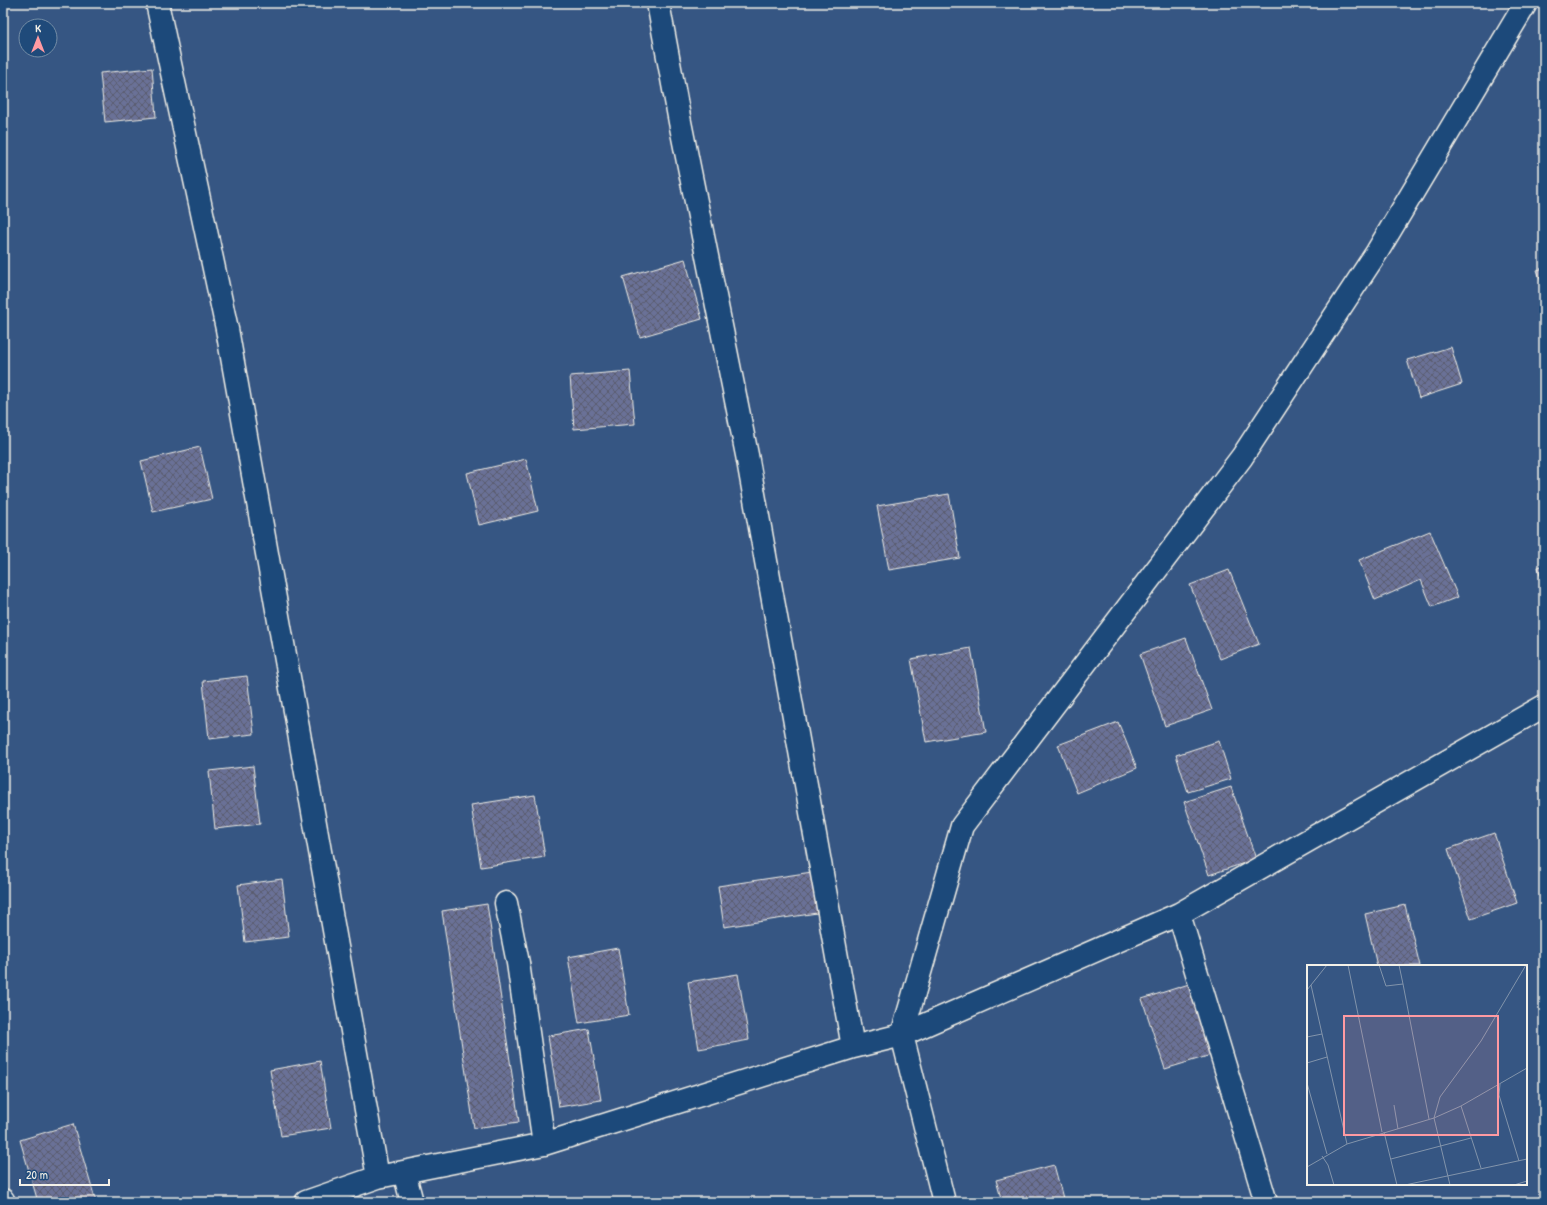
<svg xmlns="http://www.w3.org/2000/svg" width="1547" height="1205" font-family="'Patrick Hand',sans-serif">
	<defs>
		<pattern id="building-cross-hatch" width="8" height="8" patternUnits="userSpaceOnUse"><rect width="8" height="8" fill="#6a7197"/><path d="M0 0l8 8M0 8l8-8" fill="none" stroke="#5a5c6e"/></pattern>
	</defs>
	<rect width="100%" height="100%" fill="#365683"/>
	<filter id="ink" filterUnits="userSpaceOnUse"><feTurbulence type="fractalNoise" baseFrequency=".025" numOctaves="2"/><feDisplacementMap in="SourceGraphic" scale="8" xChannelSelector="R" yChannelSelector="G"/><feConvolveMatrix kernelMatrix="1 2 1 2 8 2 1 2 1" color-interpolation-filters="sRGB"/></filter>
	<g filter="url(#ink)">
		<!-- building -->
		<path fill="url(#building-cross-hatch)" stroke="#f4f1e8" d="M152,68L156,117L105,122L100,73Z
			M685,259L702,319L640,337L623,277Z
			M1544,268V290L1537,270Z
			M1451,347L1462,384L1419,398L1407,360Z
			M630,371L635,424L574,429L570,376Z
			M200,447L212,499L153,512L141,461Z
			M526,459L538,511L479,525L467,473Z
			M949,494L960,558L889,570L877,506Z
			M1430,531L1458,597L1432,607L1421,580L1375,600L1359,560Z
			M1544,565V590L1538,567Z
			M1229,570L1259,644L1220,659L1190,585Z
			M1186,638L1212,710L1165,726L1140,654Z
			M971,648L986,732L926,742L911,659Z
			M247,676L254,734L209,739L203,681Z
			M1118,722L1137,768L1077,793L1058,745Z
			M1219,741L1231,779L1188,792L1176,755Z
			M253,766L260,824L215,829L209,771Z
			M1231,787L1256,859L1209,875L1184,802Z
			M535,795L545,857L481,867L471,805Z
			M1494,833L1517,903L1471,919L1448,849Z
			M812,872L817,913L724,927L718,886Z
			M282,879L289,937L245,942L238,885Z
			M487,904L519,1122L474,1128L442,911Z
			M1405,905L1420,966H1377L1365,914Z
			M618,948L629,1015L579,1023L568,957Z
			M738,974L749,1040L699,1049L688,982Z
			M1189,984L1211,1055L1165,1069L1142,999Z
			M589,1029L601,1100L559,1107L548,1036Z
			M320,1061L331,1128L281,1136L270,1070Z
			M73,1124L96,1202H38L20,1140Z
			M1054,1165L1064,1202H1002L996,1180Z"/>
		<g fill="none" stroke-linecap="round" stroke-linejoin="round">
			<defs>
				<path id="street" d="M157,3L227,329L378,1177
					M658,3L680,122L747,455L853,1047
					M506,903L518,963L544,1144
					M1179,914L1266,1202
					M404,1172L412,1202
					M3,1200L4,1202
					M306,1202L378,1177L544,1144L853,1047L902,1035L1179,914L1544,706
					M944,1202L902,1035L962,826L1242,457L1377,252L1526,3"/>
			</defs>
			<!-- street casing -->
			<use href="#street" stroke="#f4f1e8" stroke-width="25"/>
			<!-- street -->
			<use href="#street" stroke="#1f4a7a" stroke-width="22"/>
		</g>
	</g>
	<!-- overview -->
	<g transform="translate(1307 965)">
		<rect width="220" height="220" fill="#365683"/>
		<path fill="none" stroke="#8294ab" stroke-width="1" d="M41,0L75,167M72,0L79,21L96,19L122,154M92,0L96,19M4,20L40,179M0,25L20,0M0,72L15,69M0,98L20,92M0,118L20,189M193,119L192,130L212,196M87,140L91,164M154,141L174,203M77,167L90,220M15,191L21,200L27,220M84,194L164,173M0,202L40,179L127,153L154,141L220,103M98,220L220,194M143,220L127,153L133,132L174,76L219,0M207,220L220,216"/>
		<path fill="#ff9aa2" fill-opacity="0.15" stroke="#ff9aa2" stroke-width="2" d="M37,51H191V170H37Z"/>
		<rect width="220" height="220" fill="none" stroke="#f4f1e8" stroke-width="2"/>
	</g>
	<!-- margin -->
	<rect width="1547" height="1205" fill="none" stroke="#1f4a7a" stroke-width="16"/>
	<rect x="8" y="8" width="1531" height="1189" fill="none" stroke="#f4f1e8" stroke-width="1.5" filter="url(#ink)"/>
	<!-- north arrow -->
	<g transform="translate(38 38)"><circle r="19" fill="#1f4a7a" stroke="#748da6"/>
	<path d="M0-3L7 15L0 10L-7 15Z" fill="#ff9aa2"/>
	<text y="-6" font-size="11" font-weight="bold" text-anchor="middle" fill="#f4f1e8">K</text>
	</g>
	<!-- scale -->
	<path d="M20 1179v6h89v-6" fill="none" stroke="#f4f1e8" stroke-width="2"/>
	<text x="26" y="1179" font-size="12" fill="#f4f1e8" stroke="#1f4a7a" stroke-width="3" paint-order="stroke">20 m</text>
</svg>
